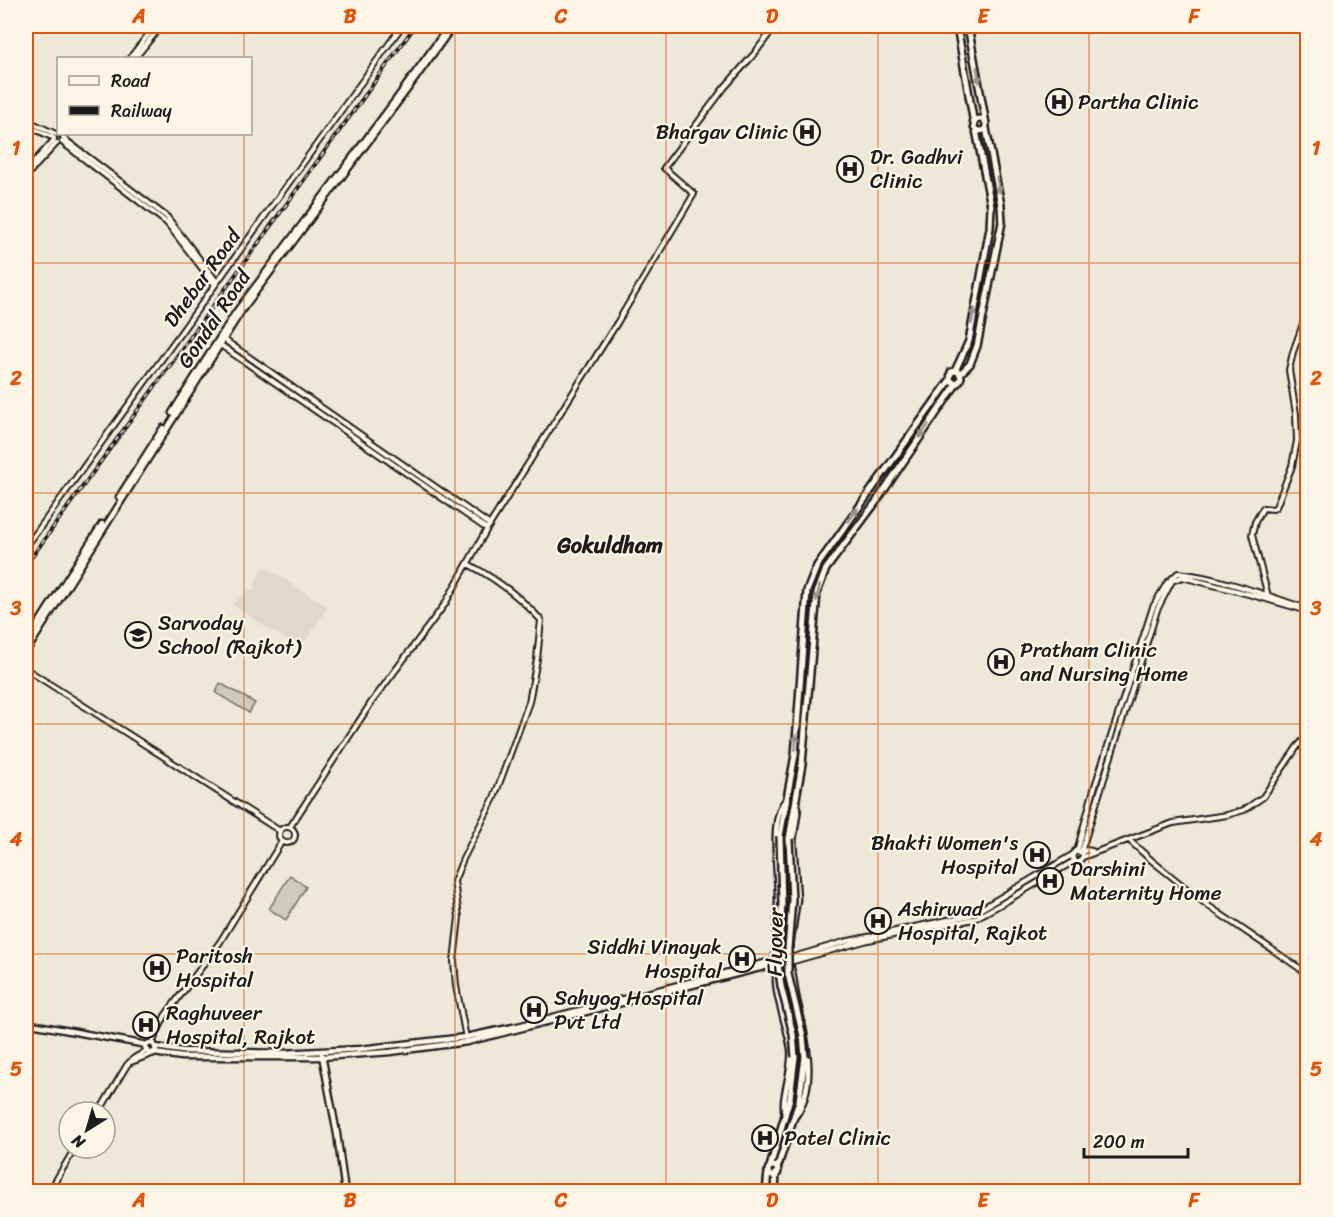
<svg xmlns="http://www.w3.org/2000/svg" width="1333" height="1217" font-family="Sriracha,sans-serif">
	<rect width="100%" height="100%" fill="#eee8d9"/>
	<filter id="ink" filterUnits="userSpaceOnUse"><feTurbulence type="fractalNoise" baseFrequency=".0167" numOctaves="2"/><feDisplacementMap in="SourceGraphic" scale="12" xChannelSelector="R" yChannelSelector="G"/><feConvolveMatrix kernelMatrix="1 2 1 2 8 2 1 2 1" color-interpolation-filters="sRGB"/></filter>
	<g filter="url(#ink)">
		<!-- built -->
		<path fill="#ded9cb" d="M265,567L328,607L300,649L232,605L247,591L255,590L256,579L261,570Z"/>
		<!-- green -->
		<path fill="#cfcabd" stroke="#76736c" stroke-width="1.5" d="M220,683L255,703L249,713L216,693Z
			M290,875L306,887L286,920L269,909Z"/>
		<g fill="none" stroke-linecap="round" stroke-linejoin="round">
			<defs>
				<path id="minor" d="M130,58L155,26
					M135,58L161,26
					M26,120L56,134
					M26,125L54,138
					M63,136L65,134
					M63,138L167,217L217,282
					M62,142L167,223L215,285
					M26,171L54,140
					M26,176L57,143
					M223,339L490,525
					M219,344L487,529
					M26,547L402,26
					M1268,596L1252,535L1255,522L1263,508L1273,509L1276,507L1292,466L1297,441L1296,414L1289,370L1293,352L1308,310
					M26,669L280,831
					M279 835a8 8 0 1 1 16 0a8 8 0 1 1-16 0Z
					M290,827L371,703L445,604L487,529L617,323L694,194L664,168L724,88L755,53L775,26
					M1129,840L1151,860L1207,905L1308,974
					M1077,851L1094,789L1153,607L1167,583L1178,573C1219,577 1268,596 1308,609
					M1081,852L1157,610L1172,581L1182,577L1252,595L1308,611
					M1083,856L1079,862H1075L1072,857L1075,851L1082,853L1086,850L1092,851
					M1083,857L1173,823L1227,815L1244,810L1263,797L1297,747L1308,735
					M790,958L844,942L971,915L1072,855
					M790,962L868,940L974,919L1003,903L1074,861
					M466,1038L456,986L454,961L459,917L454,881L463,859L494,798L529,702L537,659L541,620C520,597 495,578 468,564
					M152,1043L165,1016L220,942L282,841
					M131,1062L152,1054
					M99,1112L127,1065L133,1059L146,1051
					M49,1192L75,1148"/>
				<path id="major" d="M172,413L236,312L397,98L449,26
					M119,497L163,428
					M26,643L102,524
					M26,652L242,310L407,90L453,26
					M790,946L797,899L793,841L798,808L796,802
					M776 961a7 7 0 1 1 14 0a7 7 0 1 1-14 0Z
					M776,958L775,953C776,935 778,918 778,901C779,876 768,816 787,799
					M790,964C793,974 794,985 796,996C804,1033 820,1084 794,1118
					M778,966C770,987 788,1025 791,1049C794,1069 780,1098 785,1114
					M26,1023L147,1045
					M145,1047L149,1054L156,1051L154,1044L149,1043L146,1046
					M156,1047L182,1051L283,1053L360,1049L466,1037L518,1026L776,960
					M154,1053L182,1057H322L390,1052L467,1042L776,964
					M322,1055L337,1134L345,1192"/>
				<path id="highway" d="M957,26L974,124
					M968,26L986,124
					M974 125a6 6 0 1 1 12 0a6 6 0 1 1-12 0Z
					M955,371L959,372L961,377L959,382L954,383L950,380L951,372L955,371L969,341L990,228L991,206L976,130
					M960,374L970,364L977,346L1002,222L1001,205L986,128
					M780,836L795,755L807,591L817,566L950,380
					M789,839L802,764L817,593L826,569L876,502L957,383
					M768 1171a5 5 0 1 1 10 0a5 5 0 1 1-10 0Z
					M770,1167L790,1098L795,1057
					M777,1169L799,1101L805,1057
					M766,1192L768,1172
					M775,1192L776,1173"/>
			</defs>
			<!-- minor casing -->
			<use href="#minor" stroke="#1c1c1c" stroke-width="8"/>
			<!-- major casing -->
			<use href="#major" stroke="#1c1c1c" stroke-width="9"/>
			<!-- highway casing -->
			<use href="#highway" stroke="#1c1c1c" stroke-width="10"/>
			<!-- minor -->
			<use href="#minor" stroke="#fcf5e5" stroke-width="4"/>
			<!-- major -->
			<use href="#major" stroke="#fcf5e5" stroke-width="4.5"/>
			<!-- highway -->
			<use href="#highway" stroke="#fcf5e5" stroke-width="5"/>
			<defs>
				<path id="rail" d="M26,565L415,26"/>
			</defs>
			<!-- rail casing -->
			<use href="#rail" stroke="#1c1c1c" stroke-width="4"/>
			<!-- rail -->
			<use href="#rail" stroke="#fcf5e5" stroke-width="1.5" stroke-dasharray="4.5" stroke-linecap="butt"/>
			<defs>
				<path id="highway-bridge" d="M780,836L782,904L778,964L781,986L793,1034L795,1057
					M789,839L792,900L788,949V974L803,1036L805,1057"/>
			</defs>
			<!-- highway-bridge casing -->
			<use href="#highway-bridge" stroke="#1c1c1c" stroke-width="10" stroke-linecap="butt"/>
			<!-- highway-bridge -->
			<use href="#highway-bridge" stroke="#fcf5e5" stroke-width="5"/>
		</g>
		<!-- one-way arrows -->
		<defs><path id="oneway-solid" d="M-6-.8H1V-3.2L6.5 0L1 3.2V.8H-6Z" transform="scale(1.5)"/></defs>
		<g fill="#97938b">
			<use href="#oneway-solid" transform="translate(978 75) rotate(80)"/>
			<use href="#oneway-solid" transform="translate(998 185) rotate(80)"/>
			<use href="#oneway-solid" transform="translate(973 316) rotate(-79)"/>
			<use href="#oneway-solid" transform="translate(924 431) rotate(124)"/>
			<use href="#oneway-solid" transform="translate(853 515) rotate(-55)"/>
			<use href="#oneway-solid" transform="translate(818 593) rotate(102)"/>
			<use href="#oneway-solid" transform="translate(796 742) rotate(-85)"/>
		</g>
	</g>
	<!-- grid -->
	<path fill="none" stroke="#de560d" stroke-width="1.5" stroke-opacity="0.55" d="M244,26V58M455,26V1192M666,26V1192M878,26V1192M1089,26V1192M244,134V1192M26,263H1308M26,493H1308M26,724H1308M26,954H1308"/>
	<!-- icons -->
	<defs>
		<symbol id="hospital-ring" viewBox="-11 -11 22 22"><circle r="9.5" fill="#fcf5e5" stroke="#1c1c1c" stroke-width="1.5"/><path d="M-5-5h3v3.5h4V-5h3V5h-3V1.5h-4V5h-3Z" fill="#1c1c1c"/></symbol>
		<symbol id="university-ring" viewBox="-11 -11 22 22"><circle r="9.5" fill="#fcf5e5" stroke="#1c1c1c" stroke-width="1.5"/><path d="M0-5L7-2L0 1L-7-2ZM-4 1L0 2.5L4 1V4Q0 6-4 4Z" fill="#1c1c1c"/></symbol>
	</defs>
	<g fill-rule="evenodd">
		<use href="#hospital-ring" x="1044" y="87" width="30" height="30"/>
		<use href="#hospital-ring" x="792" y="117" width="30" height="30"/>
		<use href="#hospital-ring" x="835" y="154" width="30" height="30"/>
		<use href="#university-ring" x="123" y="620" width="30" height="30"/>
		<use href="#hospital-ring" x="986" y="647" width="30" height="30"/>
		<use href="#hospital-ring" x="1022" y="840" width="30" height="30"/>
		<use href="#hospital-ring" x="1035" y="866" width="30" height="30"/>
		<use href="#hospital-ring" x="863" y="906" width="30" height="30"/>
		<use href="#hospital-ring" x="727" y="944" width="30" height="30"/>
		<use href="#hospital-ring" x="142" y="953" width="30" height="30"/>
		<use href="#hospital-ring" x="519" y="995" width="30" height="30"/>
		<use href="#hospital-ring" x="131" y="1010" width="30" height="30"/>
		<use href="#hospital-ring" x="750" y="1123" width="30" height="30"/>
	</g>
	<g text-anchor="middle" stroke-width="4.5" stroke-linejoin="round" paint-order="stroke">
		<!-- poi labels -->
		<g font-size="21" fill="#1c1c1c" stroke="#fcf5e5" text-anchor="start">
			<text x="1078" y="109">Partha Clinic</text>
			<text x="788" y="139" text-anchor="end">Bhargav Clinic</text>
			<text x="870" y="164">Dr. Gadhvi<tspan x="870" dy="24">Clinic</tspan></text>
			<text x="158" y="630">Sarvoday<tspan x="158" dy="24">School (Rajkot)</tspan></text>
			<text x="1020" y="657">Pratham Clinic<tspan x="1020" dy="24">and Nursing Home</tspan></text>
			<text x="1018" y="850" text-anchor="end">Bhakti Women's<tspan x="1018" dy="24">Hospital</tspan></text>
			<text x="1070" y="876">Darshini<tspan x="1070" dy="24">Maternity Home</tspan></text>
			<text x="898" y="916">Ashirwad<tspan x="898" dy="24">Hospital, Rajkot</tspan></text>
			<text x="722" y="954" text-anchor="end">Siddhi Vinayak<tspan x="722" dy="24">Hospital</tspan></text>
			<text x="176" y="963">Paritosh<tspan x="176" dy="24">Hospital</tspan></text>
			<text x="554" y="1005">Sahyog Hospital<tspan x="554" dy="24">Pvt Ltd</tspan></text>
			<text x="166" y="1020">Raghuveer<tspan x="166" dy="24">Hospital, Rajkot</tspan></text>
			<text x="784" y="1145">Patel Clinic</text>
		</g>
		<!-- street labels -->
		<g font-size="21" fill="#1c1c1c" stroke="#fcf5e5">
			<text transform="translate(202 278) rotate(-54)" y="7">Dhebar Road</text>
			<text transform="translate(214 319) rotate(-56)" y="7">Gondal Road</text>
			<text transform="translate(775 942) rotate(-89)" y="7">Flyover</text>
		</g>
		<!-- neighbourhood labels -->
		<g font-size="22" font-weight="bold" fill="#1c1c1c" stroke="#fcf5e5">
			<text x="610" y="553">Gokuldham</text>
		</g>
	</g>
	<!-- margin -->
	<rect width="1333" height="1217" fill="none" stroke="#fcf5e5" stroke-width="66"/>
	<!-- legend -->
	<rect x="57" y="57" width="195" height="78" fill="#fcf5e5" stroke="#a29e95" stroke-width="1.5"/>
	<rect x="69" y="76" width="30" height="9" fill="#fcf5e5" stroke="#a29e95" stroke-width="1.5"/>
	<text x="111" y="87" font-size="18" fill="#1c1c1c">Road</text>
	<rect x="69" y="106" width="30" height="9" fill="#1c1c1c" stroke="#a29e95" stroke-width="1.5"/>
	<text x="111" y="117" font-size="18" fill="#1c1c1c">Railway</text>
	<!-- north arrow -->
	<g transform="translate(87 1130) rotate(217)"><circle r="28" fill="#fcf5e5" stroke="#a29e95" stroke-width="1.5"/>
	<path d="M0-4.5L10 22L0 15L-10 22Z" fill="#1c1c1c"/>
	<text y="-9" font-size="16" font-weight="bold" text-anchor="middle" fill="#1c1c1c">N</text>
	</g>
	<!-- scale -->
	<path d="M1084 1148v9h104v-9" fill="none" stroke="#1c1c1c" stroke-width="3"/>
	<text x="1093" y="1148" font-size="18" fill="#1c1c1c" stroke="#fcf5e5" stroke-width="4.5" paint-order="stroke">200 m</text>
	<rect x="33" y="33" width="1267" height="1151" fill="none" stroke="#de560d" stroke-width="2"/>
	<g font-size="20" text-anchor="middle" font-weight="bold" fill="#de560d">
		<text x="139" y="23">A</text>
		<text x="350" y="23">B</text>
		<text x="561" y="23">C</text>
		<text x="772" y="23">D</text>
		<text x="983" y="23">E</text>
		<text x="1194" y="23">F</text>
		<text x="16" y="155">1</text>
		<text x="1316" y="155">1</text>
		<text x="16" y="385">2</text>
		<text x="1316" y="385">2</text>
		<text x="16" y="615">3</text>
		<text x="1316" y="615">3</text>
		<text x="16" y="846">4</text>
		<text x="1316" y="846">4</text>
		<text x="16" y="1076">5</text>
		<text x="1316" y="1076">5</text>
		<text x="139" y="1207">A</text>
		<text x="350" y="1207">B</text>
		<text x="561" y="1207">C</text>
		<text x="772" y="1207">D</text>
		<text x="983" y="1207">E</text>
		<text x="1194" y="1207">F</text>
	</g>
</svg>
